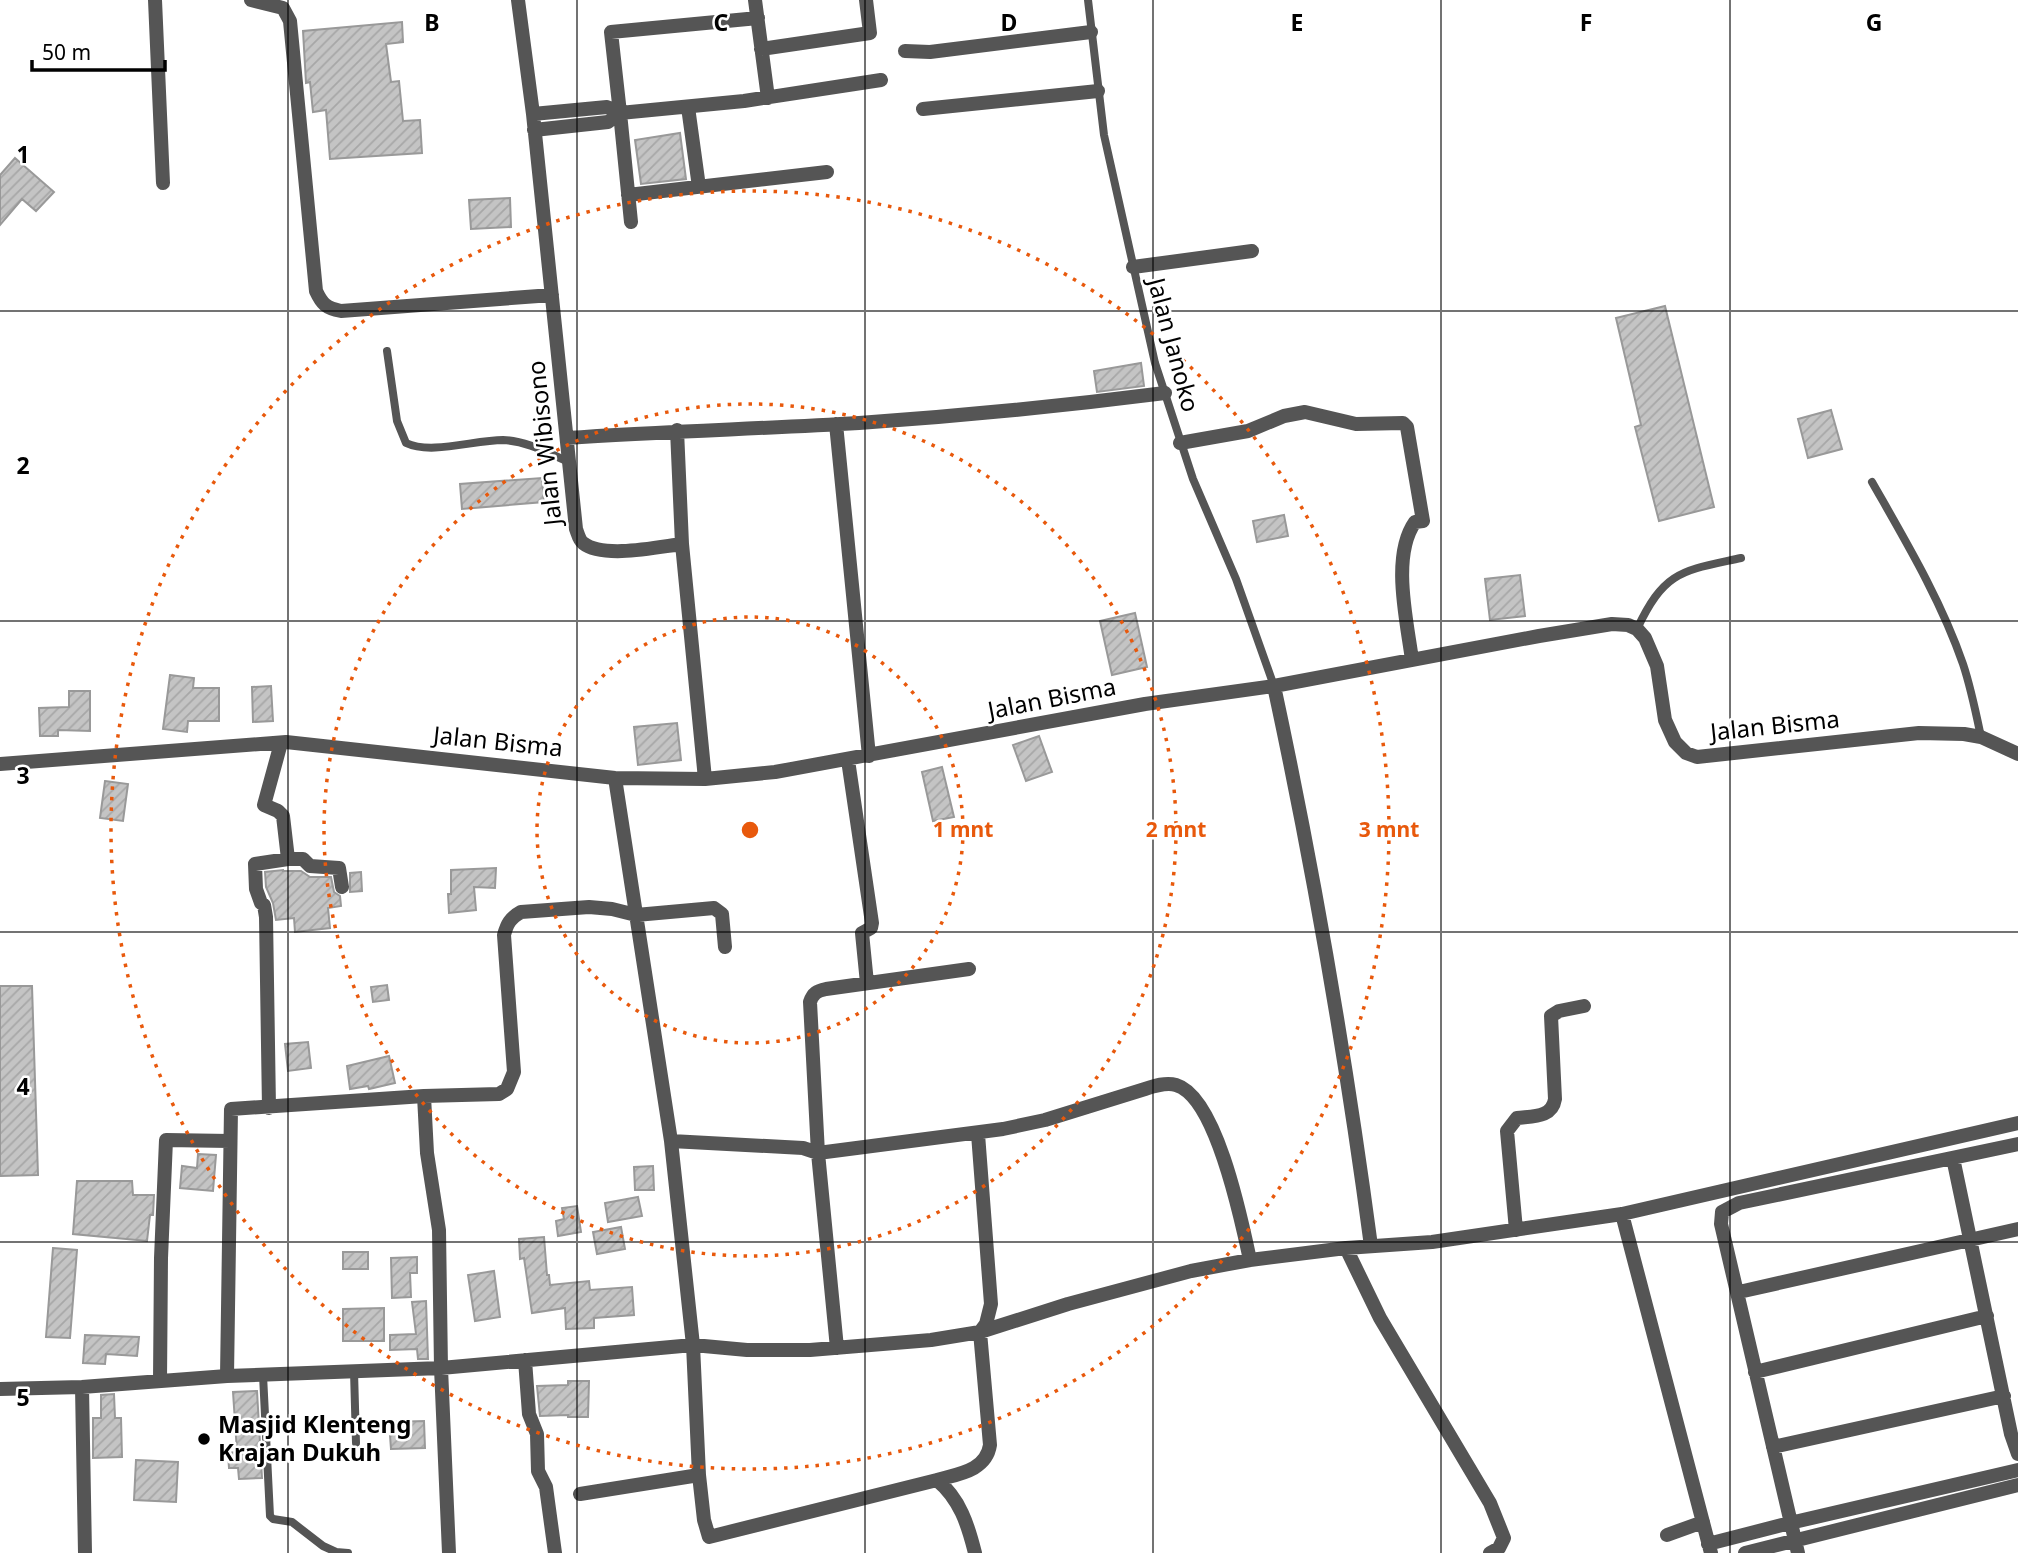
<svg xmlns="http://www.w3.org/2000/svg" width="2018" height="1553" font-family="'Noto Sans',sans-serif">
	<defs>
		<pattern id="building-hatch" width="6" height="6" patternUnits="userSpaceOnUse" patternTransform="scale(1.75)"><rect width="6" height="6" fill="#c4c4c4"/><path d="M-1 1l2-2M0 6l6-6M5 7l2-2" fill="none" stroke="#a7a7a7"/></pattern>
	</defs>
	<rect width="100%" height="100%" fill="#fff"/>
	<!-- building -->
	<path fill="url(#building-hatch)" stroke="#999" stroke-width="2" d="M402,22L403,42L386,44L391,82L399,81L403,121L420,120L422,153L330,159L326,110L313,112L310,82L306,83L303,31Z
		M680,133L686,179L641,184L635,140Z
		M15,158L54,192L36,211L22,199L0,225V175Z
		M510,198L511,227L471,229L469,200Z
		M1665,306L1714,507L1659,521L1635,427L1641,425L1616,318Z
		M1141,363L1144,386L1097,392L1094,371Z
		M1831,410L1842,449L1808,458L1798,419Z
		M542,478L544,502L462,509L460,484Z
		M1284,515L1288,536L1257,542L1253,521Z
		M1520,575L1525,616L1490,620L1485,579Z
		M1135,613L1147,667L1112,675L1100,621Z
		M170,675L194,678L193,688H219V721H188L187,732L163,729Z
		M271,686L273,721L253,722L252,687Z
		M69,691H90V731L58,730V736H40L39,708L69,707Z
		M677,723L681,760L638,765L634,727Z
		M1039,736L1052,772L1026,781L1013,745Z
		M942,767L954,817L933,821L922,772Z
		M105,781L128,784L123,821L100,818Z
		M496,868L495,888L474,887L476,910L449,913L448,894H451V870Z
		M283,870V871H301L310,877H331L334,892L340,896L341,906L328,908L330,928L295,932L294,918L276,920L273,903L266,887L265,872Z
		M361,872L362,891L350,892V873Z
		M387,985L389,1000L373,1002L371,987Z
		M0,986H32L38,1175L0,1176Z
		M308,1042L311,1068L288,1071L285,1044Z
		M389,1056L395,1083L369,1089L368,1086L350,1089L347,1066Z
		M198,1154L216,1155L213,1191L180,1188L182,1166L197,1168Z
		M653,1166L654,1190H635L634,1167Z
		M77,1181H132L133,1195H154L153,1215H150L147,1241L73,1234Z
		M638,1197L642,1216L608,1222L605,1203Z
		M577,1206L581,1232L558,1236L556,1221L564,1219L562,1208Z
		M621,1227L625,1249L597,1254L593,1232Z
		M544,1237L547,1275H549L550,1285L589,1281L590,1290L632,1287L634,1315L594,1318V1328L566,1329L565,1308L532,1313L524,1258L520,1259L519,1239Z
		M53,1248L77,1250L70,1338L46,1337Z
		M343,1252H368V1269H343Z
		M417,1257V1273H410L411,1297L392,1298L391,1258Z
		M494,1271L500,1317L475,1321L468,1275Z
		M426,1301L428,1359H418L417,1349L390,1350V1335L416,1334L412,1302Z
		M384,1308V1341H343V1309Z
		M85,1335L139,1337L137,1356L106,1354L105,1364L83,1363Z
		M568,1381H589L588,1417H568V1415L540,1416L537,1386L568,1385Z
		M257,1391L262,1478L239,1479L238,1468H229L228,1453L237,1452L233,1392Z
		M114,1394L115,1418H121L122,1457L93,1458V1418H101V1395Z
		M424,1421L425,1448L391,1449L389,1422Z
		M136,1460L178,1462L176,1502L134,1500Z"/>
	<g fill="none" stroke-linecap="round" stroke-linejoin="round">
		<!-- lane -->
		<path stroke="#555" stroke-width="8" d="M1088,0L1104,135L1155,363L1193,479L1236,579L1274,686
			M387,351L397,421L406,443C431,455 474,440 503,440C527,441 548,453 569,462
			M1872,482C1905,540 1941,600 1963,664C1971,688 1976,713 1981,737
			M1637,629C1665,570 1682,571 1741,558
			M354,1371L356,1443
			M263,1375L270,1516L273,1519L292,1522L323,1546L336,1552L348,1553"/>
		<!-- street -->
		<path stroke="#555" stroke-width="14" d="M155,0L163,183
			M251,0L283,8L290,21L316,291C322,304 326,308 341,311L552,295
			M518,0L533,114L576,529C578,534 579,540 583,543C603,559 658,547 682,544L705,779
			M755,0L768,98
			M761,49L870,33L866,0
			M905,51L930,52L1091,32
			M688,107L699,187
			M923,109L1098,91
			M620,113L611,32L758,18
			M533,114L607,107L620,113L744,101L881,80
			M534,130L608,122L620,113L631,222
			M628,195L827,172
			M1133,267L1252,251
			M836,424L869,756
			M677,430L682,544
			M567,438C664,431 761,429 859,423C961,416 1063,406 1165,393
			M1180,443L1248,431L1284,416L1305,412L1356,424L1403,423L1407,427L1423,521L1415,522C1391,556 1407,621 1412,660
			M1274,686C1314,872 1346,1058 1371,1246
			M848,760L872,923L871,928L862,933L867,983
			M0,764L286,742L615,778L705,779L775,772L1145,704L1274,686L1539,636L1612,624L1628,625L1637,629L1645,638L1657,666L1665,720L1675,742L1686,753L1697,757L1919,733L1964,734L1981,737L2018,754
			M615,778L671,1141L693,1345L699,1475L704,1520L709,1537L937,1480C960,1499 968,1525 975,1553
			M288,859H303L310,866L339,868L342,887
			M424,1096L499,1094L507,1089L514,1072L504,935C507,924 510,918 521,912L589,907L612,909L636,915L714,908L722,914L725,947
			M269,1108L266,917L264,905L261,903L256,889L255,864L288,859L283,816L278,811L264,805L281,743
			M671,1141L803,1148L818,1153L1003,1129L1045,1120L1145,1089C1154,1086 1166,1082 1176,1085C1217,1097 1242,1223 1250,1260
			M1953,1158L2011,1434L2018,1454
			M1622,1214L1711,1553
			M1516,1230L1507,1131L1517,1118C1533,1116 1552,1118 1555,1099L1551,1016L1559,1011L1584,1006
			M1346,1248L1380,1318L1490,1503L1504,1538L1499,1548L1490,1553
			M1739,1292L2018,1229
			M837,1348L818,1153L810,1002C813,993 817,991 826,989L969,969
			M525,1360L529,1414L537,1434L538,1471L546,1487L555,1553
			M1755,1372L1987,1316
			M227,1376L231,1109L424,1096L427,1153L439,1230L441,1368L449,1553
			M160,1381L161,1258L166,1140L230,1141
			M82,1387L85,1553
			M0,1389L82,1387L227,1376L441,1368L693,1345L747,1350H810L931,1340L980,1332L1068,1304L1191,1271L1250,1260L1346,1248L1432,1242L1622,1214L2018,1123
			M1773,1447L2004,1396
			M937,1480C958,1474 986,1471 990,1445L980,1332L986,1324L991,1304L978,1134
			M580,1494L699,1475
			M1667,1535L1703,1522
			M1708,1544L1790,1523L2018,1470
			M1745,1553L2018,1485
			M1798,1553L1721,1224L1722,1212L1739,1203L2018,1144"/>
	</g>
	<!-- grid -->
	<path fill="none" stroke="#000" stroke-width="2" stroke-opacity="0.55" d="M288,0V1553M577,0V1553M865,0V1553M1153,0V1553M1441,0V1553M1730,0V1553M0,311H2018M0,621H2018M0,932H2018M0,1242H2018"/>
	<!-- distance rings -->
	<g fill="none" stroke="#e8590c" stroke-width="3.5" stroke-dasharray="3.5 7">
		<circle cx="750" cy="830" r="213"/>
		<circle cx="750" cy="830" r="426"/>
		<circle cx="750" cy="830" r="639"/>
	</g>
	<!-- markers -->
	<circle fill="#000" stroke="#fff" stroke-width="2.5" cx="204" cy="1439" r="7"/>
	<g text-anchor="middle" stroke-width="5" stroke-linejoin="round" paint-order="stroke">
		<!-- street labels -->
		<g font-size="24" fill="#000" stroke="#fff">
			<text transform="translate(1173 345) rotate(75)" y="8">Jalan Janoko</text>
			<text transform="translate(545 443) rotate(-96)" y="8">Jalan Wibisono</text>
			<text transform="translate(1052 699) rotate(-11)" y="8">Jalan Bisma</text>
			<text transform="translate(1775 726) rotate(-6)" y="8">Jalan Bisma</text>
			<text transform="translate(498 742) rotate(6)" y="8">Jalan Bisma</text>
		</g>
		<!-- poi labels -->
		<g font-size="24" font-weight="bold" fill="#000" stroke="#fff" text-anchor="start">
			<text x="218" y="1433">Masjid Klenteng<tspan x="218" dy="28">Krajan Dukuh</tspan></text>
		</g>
	</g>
	<g font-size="23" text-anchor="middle" font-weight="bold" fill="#000" stroke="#fff" stroke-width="5" stroke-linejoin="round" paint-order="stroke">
		<text x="432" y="31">B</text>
		<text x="721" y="31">C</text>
		<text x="1009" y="31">D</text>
		<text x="1297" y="31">E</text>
		<text x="1586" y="31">F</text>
		<text x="1874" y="31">G</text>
		<text x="23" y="163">1</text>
		<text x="23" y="474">2</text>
		<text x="23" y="784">3</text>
		<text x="23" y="1095">4</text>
		<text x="23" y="1406">5</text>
	</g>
	<circle cx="750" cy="830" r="10" fill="#e8590c" stroke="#fff" stroke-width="3.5"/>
	<g font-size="21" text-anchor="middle" font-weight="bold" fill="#e8590c" stroke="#fff" stroke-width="5" stroke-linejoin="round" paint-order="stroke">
		<text x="963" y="837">1 mnt</text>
		<text x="1176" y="837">2 mnt</text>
		<text x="1389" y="837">3 mnt</text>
	</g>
	<!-- scale -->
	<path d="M32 60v10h133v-10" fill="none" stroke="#000000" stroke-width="3.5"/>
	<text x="42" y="60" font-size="21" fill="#000000" stroke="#ffffff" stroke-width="5" paint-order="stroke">50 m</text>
</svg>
